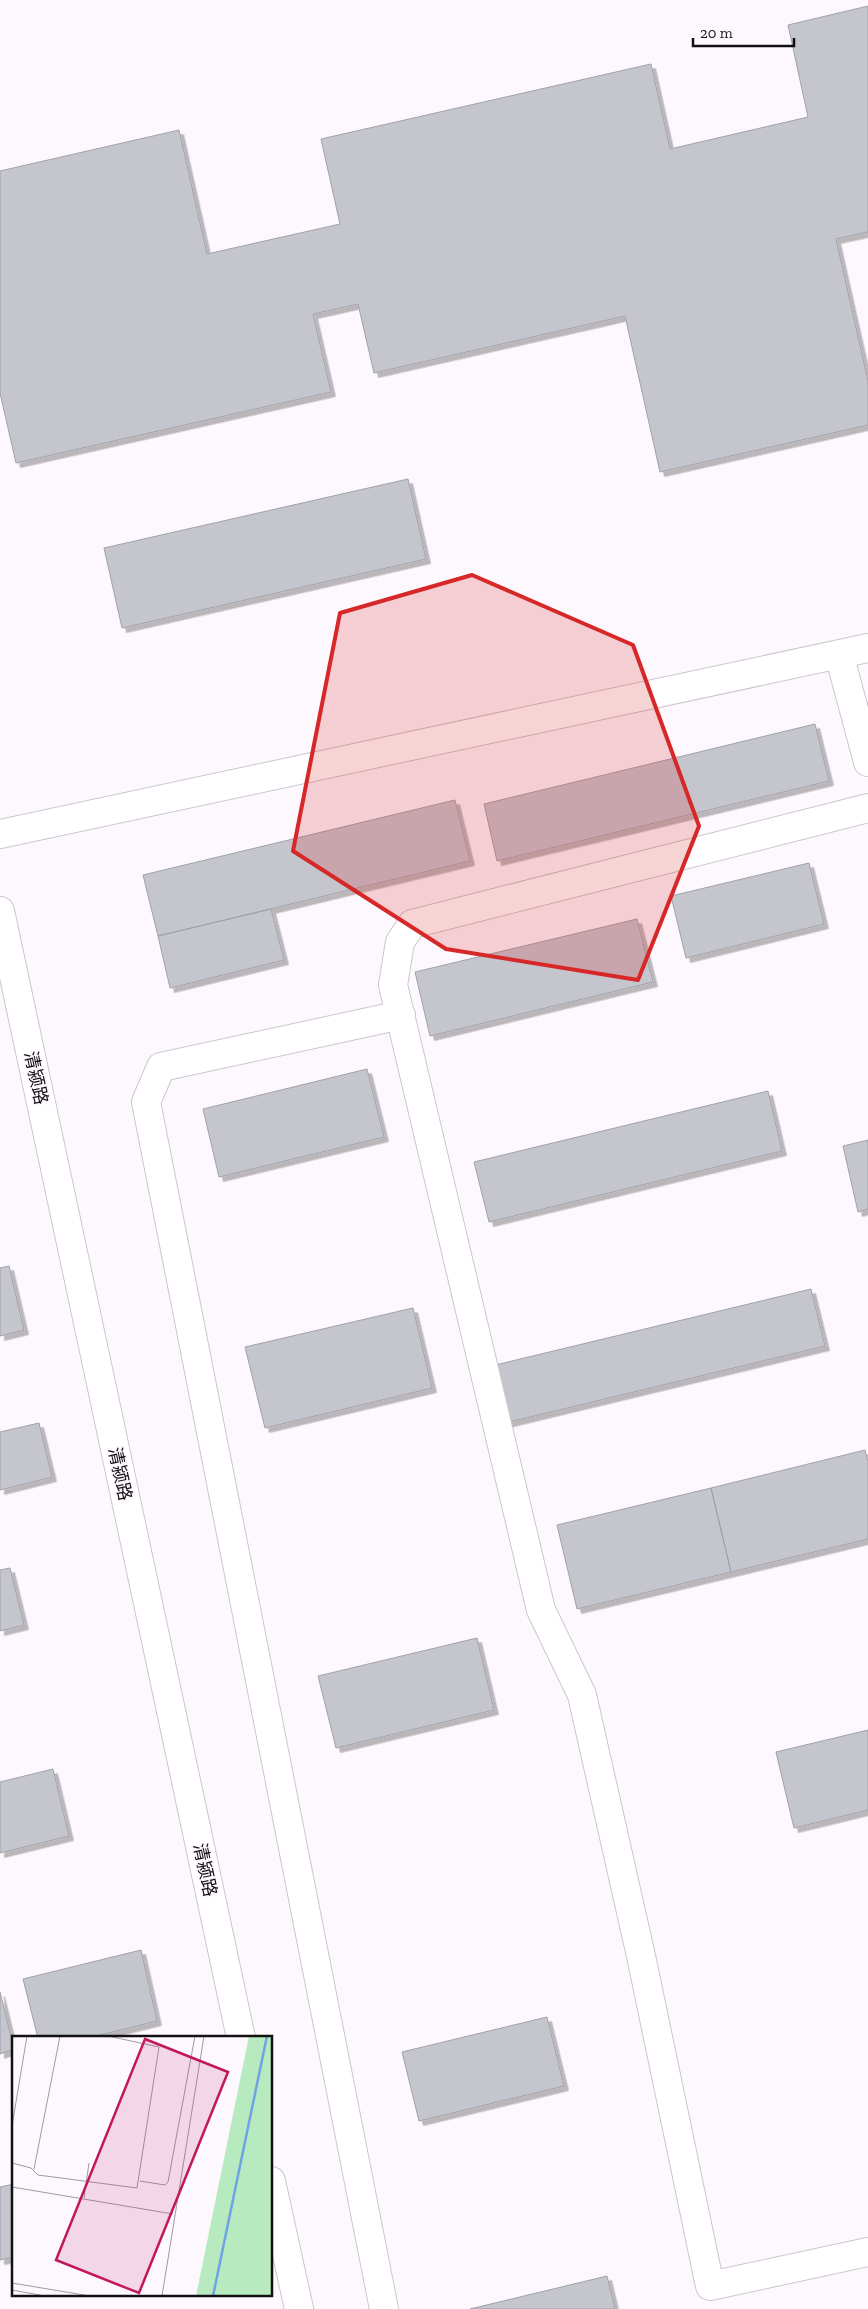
<svg xmlns="http://www.w3.org/2000/svg" width="868" height="2309" font-family="'Zilla Slab','Noto Sans SC',serif">
	<defs>
		<filter id="shadow"><feDropShadow dx="4.5" dy="4.5" stdDeviation="0" flood-color="#0004"/></filter>
	</defs>
	<rect width="100%" height="100%" fill="#fdf8fe"/>
	<!-- building -->
	<path fill="#c5c5ce" stroke="#a0a1a9" filter="url(#shadow)" d="M868,6V232L836,239L868,381V425L660,472L625,316L374,373L358,304L313,314L331,392L16,463L0,393V171L179,130L207,254L340,224L321,139L651,64L670,149L808,117L788,25Z
		M408,479L426,559L122,628L104,548Z
		M815,724L829,781L497,861L484,804Z
		M455,800L470,861L158,936L143,875Z
		M809,863L824,924L686,958L671,896Z
		M271,909L284,960L170,988L158,936Z
		M637,919L653,982L430,1036L415,972Z
		M367,1069L384,1137L219,1177L203,1109Z
		M768,1091L782,1151L489,1222L474,1162Z
		M868,1140V1209L858,1212L843,1146Z
		M9,1266L24,1330L0,1336V1268Z
		M811,1289L825,1346L501,1424L487,1367Z
		M413,1308L432,1388L265,1428L245,1347Z
		M39,1423L52,1477L0,1490V1432Z
		M865,1450L868,1462V1539L731,1572L711,1488Z
		M711,1488L731,1572L577,1609L557,1525Z
		M10,1568L24,1625L0,1631V1570Z
		M477,1638L494,1710L336,1748L318,1676Z
		M868,1730V1810L794,1828L776,1752Z
		M53,1769L69,1836L0,1853V1782Z
		M141,1950L157,2021L88,2038H38L23,1979Z
		M0,1992L14,2049L0,2054Z
		M547,2017L564,2086L419,2121L402,2052Z
		M14,2184V2257L0,2260V2187Z
		M607,2276L615,2309H470Z"/>
	<g fill="none" stroke-linecap="round" stroke-linejoin="round">
		<defs>
			<path id="minor" d="M839,654L868,762
				M868,808L412,924L400,942L393,985L541,1610L582,1695L641,1956L710,2286L868,2252
				M0,834L868,648
				M384,2309L146,1102L161,1067L401,1015"/>
			<path id="major" d="M0,911L241,2038
				M271,2181L299,2309"/>
		</defs>
		<!-- minor casing -->
		<use href="#minor" stroke="#ccc6ce" stroke-width="30"/>
		<!-- major casing -->
		<use href="#major" stroke="#ccc6ce" stroke-width="30"/>
		<!-- minor -->
		<use href="#minor" stroke="#fff" stroke-width="28"/>
		<!-- major -->
		<use href="#major" stroke="#fff" stroke-width="28"/>
	</g>
	<!-- marked area -->
	<path fill="#d62828" fill-opacity="0.2" stroke="#d62828" stroke-width="4" stroke-linejoin="round" d="M472,575L633,645L699,826L638,980L446,949L293,851L340,613Z"/>
	<g text-anchor="middle" stroke-width="4" stroke-linejoin="round" paint-order="stroke">
		<!-- street labels -->
		<g font-size="18" fill="#121012" stroke="#fdf8fe">
			<text transform="translate(36 1078) rotate(78)" y="6">清颍路</text>
			<text transform="translate(120 1474) rotate(78)" y="6">清颍路</text>
			<text transform="translate(205 1870) rotate(78)" y="6">清颍路</text>
		</g>
	</g>
	<!-- overview -->
	<g transform="translate(12 2036)">
		<rect width="260" height="260" fill="#fdf8fe"/>
		<path d="M237,0H260V260H184Z" fill="#b8eac0"/>
		<path fill="none" stroke="#6fa3e3" stroke-width="2.5" d="M201,260L255,0"/>
		<path fill="none" stroke="#9f9ba0" stroke-width="1" d="M0,90L15,0M0,127L19,132L26,139L125,152L147,11L96,0M22,133L48,0M128,145L153,149L156,146L183,0M0,151L161,178M72,162L77,127M0,247L78,260M0,254L33,260M150,260L192,0"/>
		<path fill="#c2185b" fill-opacity="0.15" stroke="#c2185b" stroke-width="2.5" d="M133,3L216,36L127,257L44,224Z"/>
		<rect width="260" height="260" fill="none" stroke="#121012" stroke-width="2.5"/>
	</g>
	<!-- scale -->
	<path d="M693 38v8h101v-8" fill="none" stroke="#121012" stroke-width="2.5"/>
	<text x="700" y="38" font-size="15" fill="#121012" stroke="#fdf8fe" stroke-width="4" paint-order="stroke">20 m</text>
</svg>
